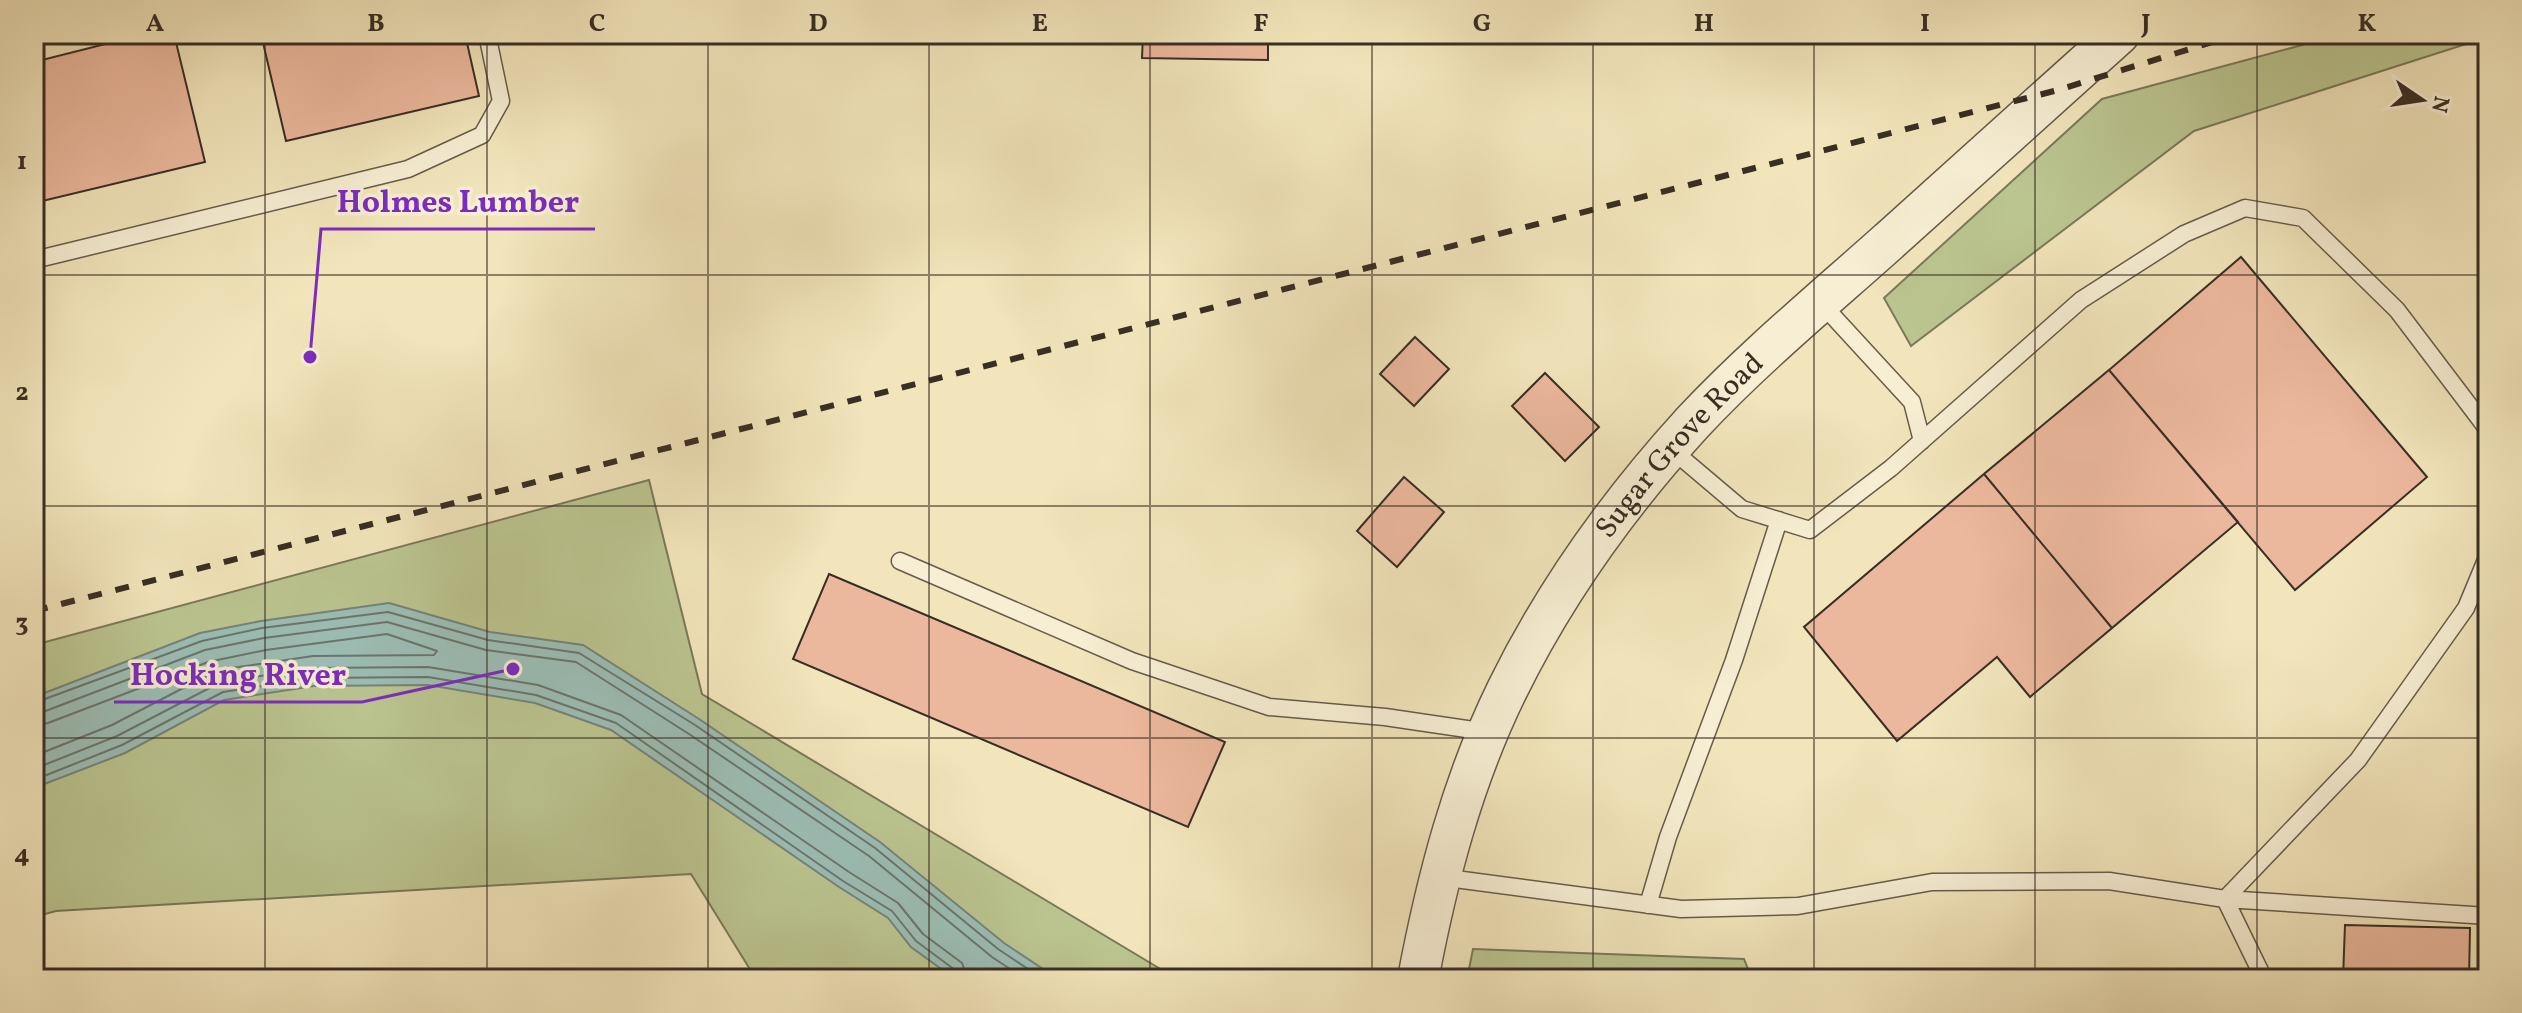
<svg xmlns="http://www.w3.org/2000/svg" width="2522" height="1013" font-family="Vollkorn,serif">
	<rect width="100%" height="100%" fill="#f2e5bb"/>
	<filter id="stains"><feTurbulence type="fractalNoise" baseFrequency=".0025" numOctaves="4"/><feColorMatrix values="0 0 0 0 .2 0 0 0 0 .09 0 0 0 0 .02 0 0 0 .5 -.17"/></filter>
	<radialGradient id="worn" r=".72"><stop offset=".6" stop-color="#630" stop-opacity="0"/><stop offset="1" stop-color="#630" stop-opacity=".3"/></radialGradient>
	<!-- green -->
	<path fill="#bbc590" stroke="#7a7a5a" stroke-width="2" d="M2343,34H2488V37L2194,131L1911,346L1884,298L2102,99Z
		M649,480L702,694L1177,979H756L691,874L56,911L34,917V645Z
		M1473,949L1744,959L1752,979H1467Z"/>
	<!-- water -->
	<path fill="#9cbeb6" stroke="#74847b" stroke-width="2" d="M389,603L490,632L583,645L699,719L880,842L1004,943L1058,979H955L911,947L888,918L839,887L611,730L535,703L428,685L314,686L224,700L125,753L34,788V697L200,633L261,621Z"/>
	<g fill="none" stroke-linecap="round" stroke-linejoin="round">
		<!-- shore -->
		<path stroke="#6a766c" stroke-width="2" d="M34,703L202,641L262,628L388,612L488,640L579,653L695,725L875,848L998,949L1043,979
			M34,714L43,712L205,650L264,638L387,622L486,650L576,662L689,734L869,856L992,957L1025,979
			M34,726L48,723L208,662L266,650L387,634L437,651L434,655L313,656L218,670L112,725L34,756
			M34,769L117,736L221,682L314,668L428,667L538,685L621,715L849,872L898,903L923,934L962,963L968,979
			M34,780L122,745L223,692L314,678L428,677L536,695L616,723L843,881L892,911L916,941L955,970L958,979"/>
	</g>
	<!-- building -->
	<path fill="#ecb89d" stroke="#382e23" stroke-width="2" d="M145,34H174L205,162L34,203V62Z
		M261,34H465L479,96L286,141Z
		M1143,34H1268V60L1142,58Z
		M2241,257L2427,477L2295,590L2109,370Z
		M1415,337L1449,369L1414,406L1380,374Z
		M2109,370L2238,522L2112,628L1984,474Z
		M1545,373L1599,427L1565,461L1512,406Z
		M1984,474L2112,628L2030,697L1997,657L1897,741L1804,627Z
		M1404,477L1444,512L1397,567L1357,531Z
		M829,574L1225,742L1188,827L793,659Z
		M2345,925L2470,928L2469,979H2343Z"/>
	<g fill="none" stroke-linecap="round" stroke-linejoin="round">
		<defs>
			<path id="service" d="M34,260L408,169L482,135L501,101L487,34
				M1820,302L1912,402L1922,441
				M1671,449L1742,509L1810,530L1891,468L2081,300L2184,234L2245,208L2303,218L2397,310L2488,430
				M900,561L1132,661L1269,707L1385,717L1487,732
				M1440,877L1681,909L1798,906L1932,882L2109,881L2225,899L2488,916
				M2225,899L2358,760L2466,608L2488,555
				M2225,899L2264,979
				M1648,905L1668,837L1734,660L1779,520"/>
			<g id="tertiary">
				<path id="s1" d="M1418,979C1437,879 1462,782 1507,690C1555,592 1620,502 1693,422C1754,357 1823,300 1889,241C1966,172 2043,103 2119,34"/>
			</g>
		</defs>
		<!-- service casing -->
		<use href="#service" stroke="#665c49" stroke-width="19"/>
		<!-- tertiary casing -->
		<use href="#tertiary" stroke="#665c49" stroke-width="43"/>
		<!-- service -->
		<use href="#service" stroke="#f7eed3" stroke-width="16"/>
		<!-- tertiary -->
		<use href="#tertiary" stroke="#f7eed3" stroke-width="40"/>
		<!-- rail -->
		<path stroke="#382e23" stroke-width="6" stroke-dasharray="14 14" stroke-linecap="butt" d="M34,611L2058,90L2238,34"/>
	</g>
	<!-- grid -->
	<path fill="none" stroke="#382e23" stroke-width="2" stroke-opacity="0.55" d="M265,34V979M487,34V979M708,34V979M929,34V979M1150,34V979M1372,34V979M1593,34V979M1814,34V979M2035,34V979M2257,34V979M34,275H2488M34,506H2488M34,738H2488"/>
	<g text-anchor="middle" stroke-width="7" stroke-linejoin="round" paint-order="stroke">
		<!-- street labels -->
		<g font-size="30" fill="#382e23" stroke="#f7eed3">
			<text dy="10" stroke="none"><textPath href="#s1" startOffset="604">Sugar Grove Road</textPath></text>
		</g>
	</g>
	<!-- callouts -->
	<path fill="none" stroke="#7b2cbf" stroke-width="3" d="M310 357L321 229H595M513 669L362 702H114"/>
	<g fill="#7b2cbf" stroke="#f7eed3" stroke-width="3">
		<circle cx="310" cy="357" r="8"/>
		<circle cx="513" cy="669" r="8"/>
	</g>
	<g font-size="32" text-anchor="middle" font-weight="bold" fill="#7b2cbf" stroke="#f7eed3" stroke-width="7" stroke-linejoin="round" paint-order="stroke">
		<text x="458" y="212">Holmes Lumber</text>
		<text x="238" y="685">Hocking River</text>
	</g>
	<!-- margin -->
	<rect width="2522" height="1013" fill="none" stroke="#f2e5bb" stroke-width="88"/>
	<!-- north arrow -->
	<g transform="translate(2422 100) rotate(103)" stroke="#f7eed3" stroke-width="6" paint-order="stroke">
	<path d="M0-6L14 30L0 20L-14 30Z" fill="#382e23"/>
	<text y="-12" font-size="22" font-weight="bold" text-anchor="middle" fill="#382e23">N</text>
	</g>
	<rect x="44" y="44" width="2434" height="925" fill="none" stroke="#382e23" stroke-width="3"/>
	<g font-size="26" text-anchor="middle" font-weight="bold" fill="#382e23">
		<text x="155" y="31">A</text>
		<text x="376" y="31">B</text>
		<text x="597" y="31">C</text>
		<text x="818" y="31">D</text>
		<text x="1040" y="31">E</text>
		<text x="1261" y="31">F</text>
		<text x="1482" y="31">G</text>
		<text x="1704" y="31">H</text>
		<text x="1925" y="31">I</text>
		<text x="2146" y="31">J</text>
		<text x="2367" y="31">K</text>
		<text x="22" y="169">1</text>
		<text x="22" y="400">2</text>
		<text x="22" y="631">3</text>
		<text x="22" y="862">4</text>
	</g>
	<rect width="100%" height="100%" filter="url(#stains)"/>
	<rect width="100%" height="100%" fill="url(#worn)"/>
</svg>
